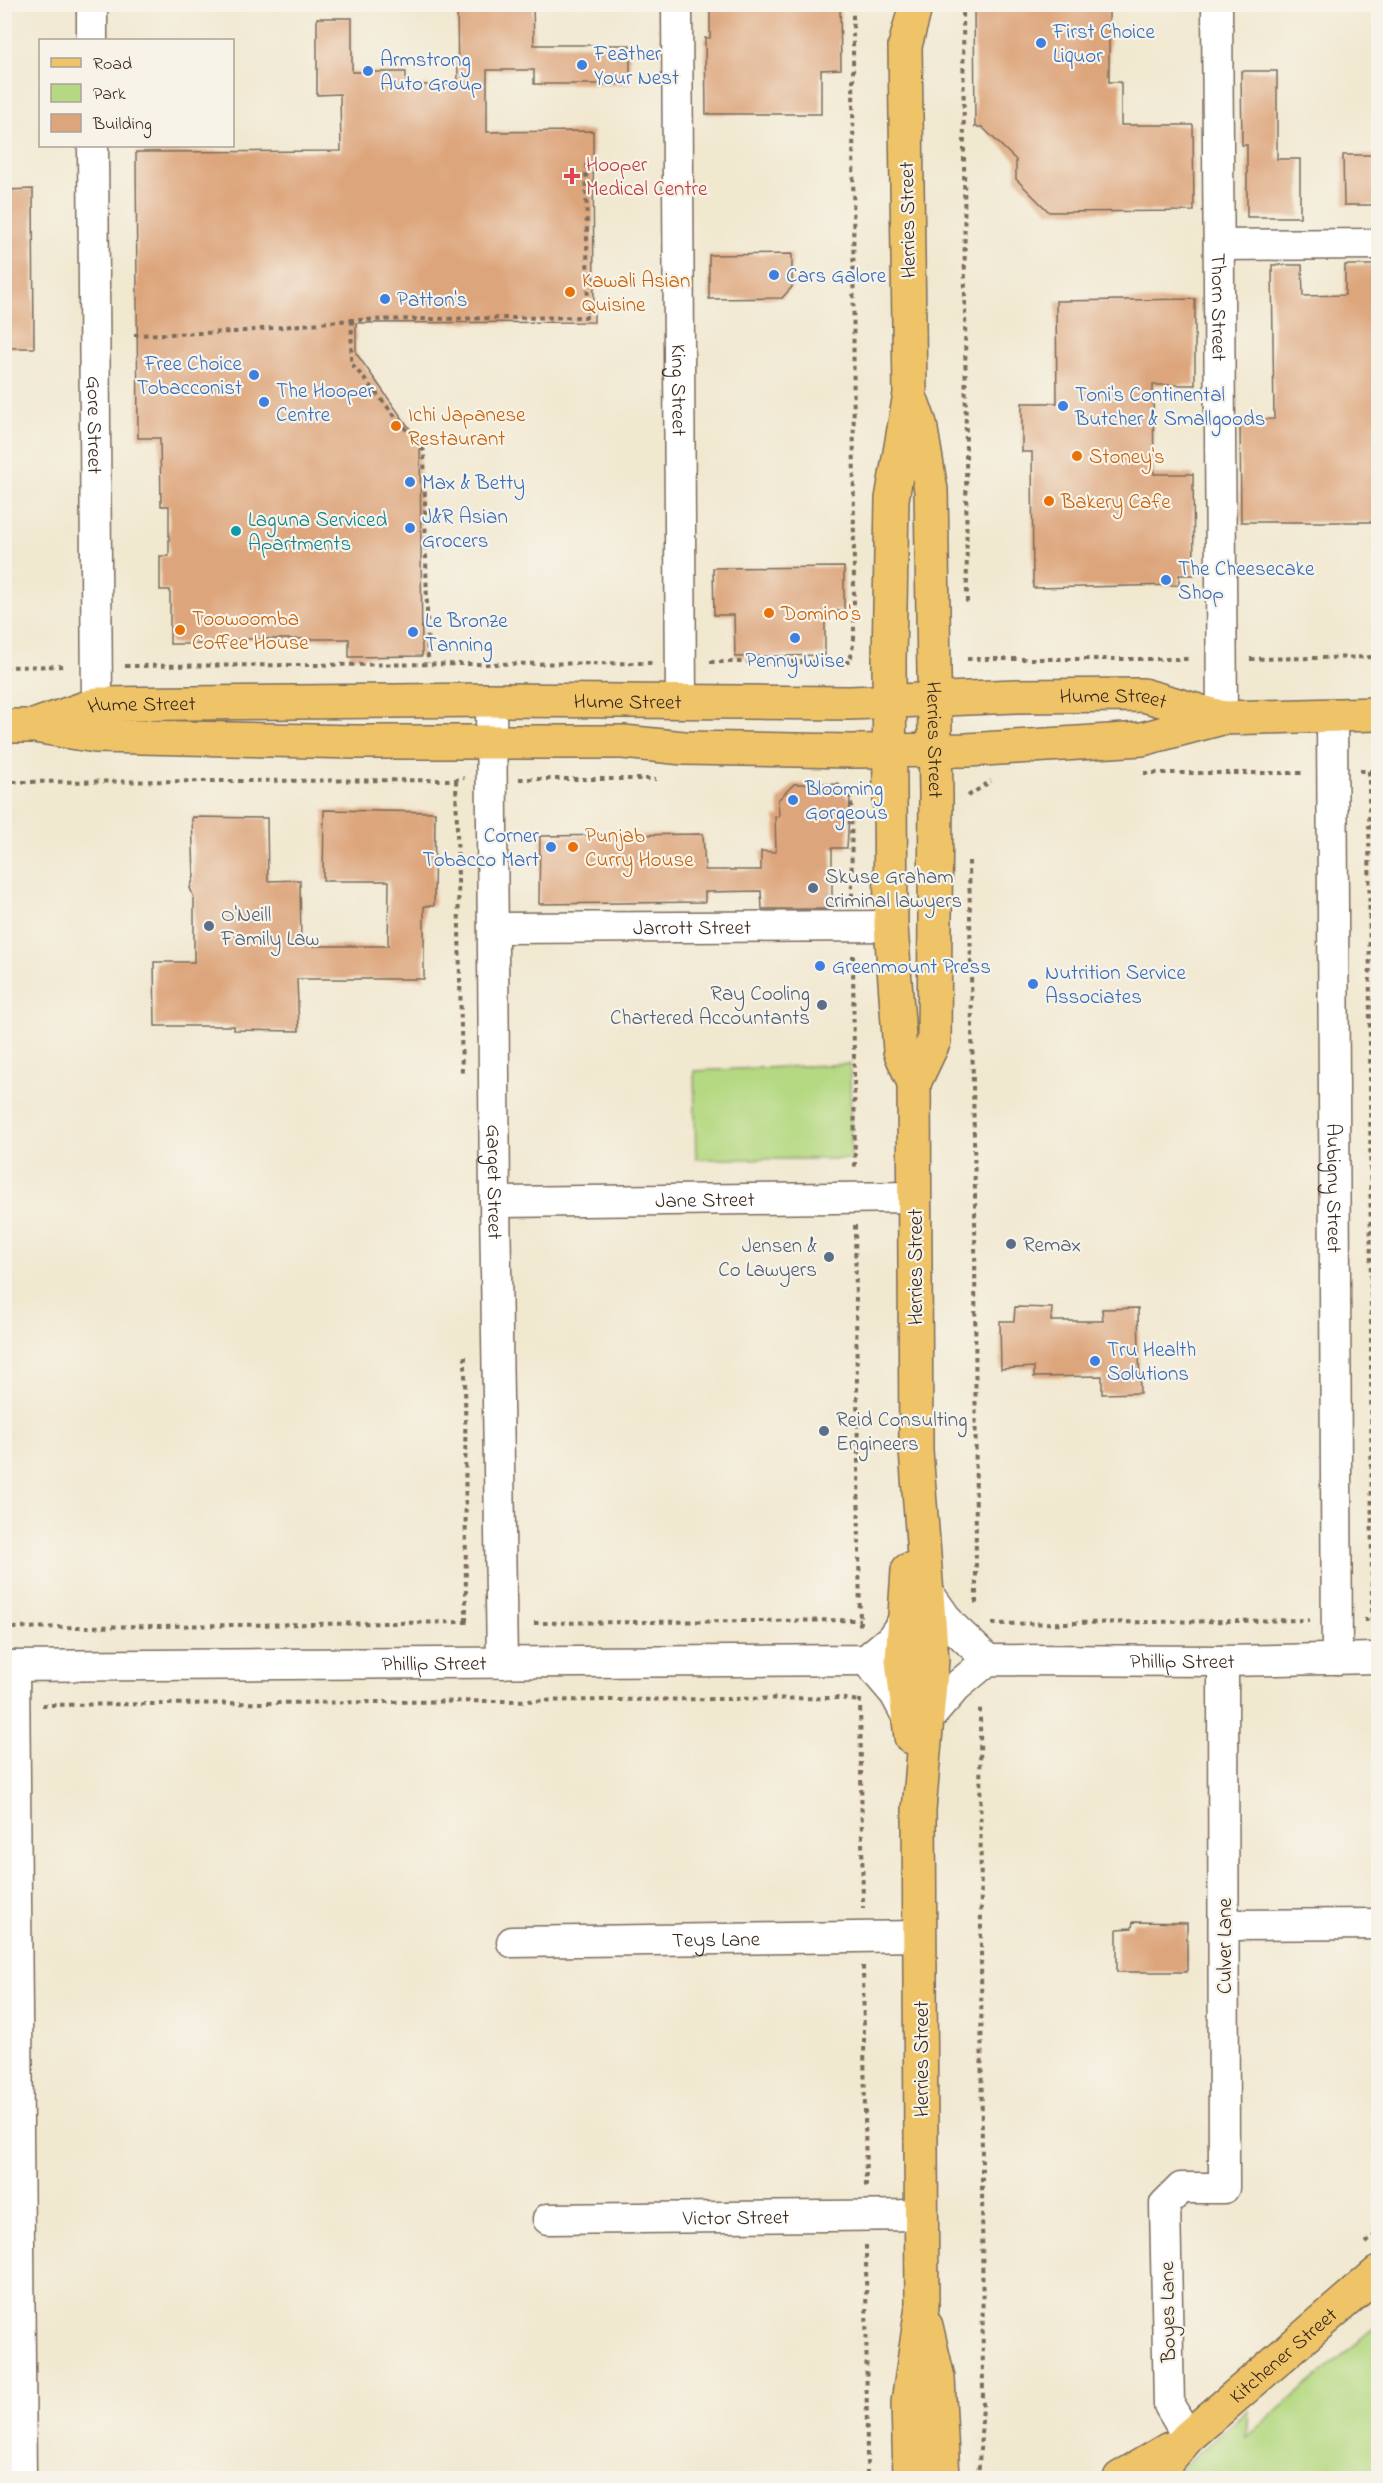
<svg xmlns="http://www.w3.org/2000/svg" width="1383" height="2483" font-family="'Indie Flower',sans-serif">
	<rect width="100%" height="100%" fill="#f7f3e8"/>
	<filter id="ink" filterUnits="userSpaceOnUse"><feTurbulence type="fractalNoise" baseFrequency=".0167" numOctaves="2"/><feDisplacementMap in="SourceGraphic" scale="12" xChannelSelector="R" yChannelSelector="G"/><feConvolveMatrix kernelMatrix="1 2 1 2 8 2 1 2 1" color-interpolation-filters="sRGB"/></filter>
	<filter id="wash" filterUnits="userSpaceOnUse"><feTurbulence type="fractalNoise" baseFrequency=".008" numOctaves="4" result="noise"/><feDisplacementMap in="SourceGraphic" scale="24" xChannelSelector="R" yChannelSelector="G"/><feGaussianBlur stdDeviation="1.35" result="paint"/><feColorMatrix in="noise" values="0 0 0 0 0 0 0 0 0 0 0 0 0 0 0 0 0 1.4 0 .05"/><feComposite in="paint" operator="in"/></filter>
	<g filter="url(#wash)">
		<rect width="100%" height="100%" fill="#f1e8d0"/>
		<!-- green -->
		<path fill="#b5d982" stroke="#788250" stroke-width="1.5" d="M850,1064L851,1159H696L694,1071Z
			M1378,2325V2478H1170L1248,2410L1246,2437Z"/>
		<g id="blocks">
			<!-- building -->
			<path fill="#dda57c" d="M457,4H533L534,45H630V84H534V70H487V132L593,131L594,322L356,323V353L420,443L422,656L349,657V639H233V644H170V590H160V556H169V506H161L160,438H138L136,152L341,151L340,94L317,95V18H352V72H406V85H458Z
				M710,4H840L841,69L821,70V114H706L705,38H710Z
				M974,4H1109V82H1121V125H1193L1194,211L1049,212L1016,179V160L982,127H975Z
				M1241,71H1277V159H1300V217H1247V145H1242Z
				M1343,155H1378V205H1344Z
				M33,189L34,348H4V190Z
				M792,254V287L782,298L709,299V255Z
				M1272,265H1302L1303,296L1345,295V265H1378V522H1241L1240,420L1274,419Z
				M1195,299V385H1153L1154,474H1193L1194,575H1179V585L1033,588L1032,452H1022V403H1057L1056,301Z
				M844,567V611H825V655L735,657L734,615H714L713,568Z
				M794,784H834L850,799L847,848H832V909H762L761,891L705,892V902L539,904L540,836L703,834L705,870H761V851L776,852L775,816L779,817L778,800Z
				M324,810L435,812L434,906H424V979H297L299,1031L234,1030V1026H155L154,962H194V898L190,888L194,877L192,817L267,818L268,881L300,880L301,946H388L389,881H323Z
				M1015,1307L1052,1308L1051,1321H1103L1102,1309L1138,1308L1140,1393L1102,1394V1376L1034,1377V1367L1001,1369L1000,1321H1014Z
				M1133,1922L1187,1923V1972H1117V1929L1132,1928Z"/>
		</g>
	</g>
	<g filter="url(#ink)">
		<use href="#blocks" fill-opacity="0" stroke="#7b6c5c" stroke-width="1.5"/>
		<g fill="none" stroke-linecap="round" stroke-linejoin="round">
			<defs>
				<g id="minor">
					<path d="M92,4V40"/>
					<path id="s1" d="M677,4L681,701"/>
					<path id="s2" d="M1217,4L1222,718"/>
					<path id="s3" d="M93,146L97,704"/>
					<path d="M1219,245L1378,244"/>
					<path id="s4" d="M491,700L495,1202L502,1663"/>
					<path id="s5" d="M1332,717L1337,1659"/>
					<path id="s6" d="M494,928L891,926"/>
					<path id="s7" d="M495,1202L914,1197"/>
					<path d="M927,1591L951,1625L988,1660"/>
					<path d="M866,1660L895,1694L909,1720"/>
					<path id="s8" d="M4,1666L866,1660L891,1639L905,1619"/>
					<path d="M14,1666L21,2478"/>
					<path id="s9" d="M927,1720L956,1687L988,1660L1223,1661L1378,1658"/>
					<path d="M1224,1925L1378,1924"/>
					<path id="s10" d="M512,1942L920,1936"/>
					<path id="s11" d="M548,2219L922,2215"/>
					<path d="M1188,2437L1169,2405L1165,2204L1181,2188H1224L1223,1661"/>
				</g>
				<g id="major">
					<path id="s12" d="M913,404L920,424L931,490L936,795L934,1041L914,1083"/>
					<path d="M908,1570L902,1660L911,1737"/>
					<path d="M926,2326L938,2378L943,2478"/>
					<path d="M910,2478L908,2403L922,2307L919,1810L932,1660L916,1451L914,1083L900,1051L891,926L889,661L892,499L910,394L905,46L916,4"/>
					<path d="M1120,2478L1169,2449"/>
					<path id="s13" d="M1152,2478L1188,2437L1378,2273"/>
				</g>
				<g id="highway">
					<path id="s14" d="M39,724L97,704L491,700L850,703L1016,696L1143,695L1220,717"/>
					<path d="M4,726H34L96,736L355,742H623L684,748L851,751L967,750L1142,739L1222,718L1378,714"/>
				</g>
			</defs>
			<!-- minor casing -->
			<use href="#minor" stroke="#7b6c5c" stroke-width="33"/>
			<!-- major casing -->
			<use href="#major" stroke="#7b6c5c" stroke-width="36"/>
			<!-- highway casing -->
			<use href="#highway" stroke="#7b6c5c" stroke-width="36"/>
			<!-- path -->
			<path stroke="#7b6c5c" stroke-width="4" stroke-dasharray="4.5 4.5" stroke-linecap="butt" d="M963,4L967,604
				M352,320L351,363L424,451L428,663
				M134,335L234,332L349,320L588,317L586,163
				M967,659H1192
				M1250,659L1378,657
				M710,662H850L854,639L853,4
				M125,666L652,663
				M4,667L67,666
				M1360,771H1378
				M1369,771L1372,1620
				M1144,773H1304
				M519,779H656
				M456,780L462,1076
				M4,782L456,780L464,778
				M836,783L851,795L852,897
				M968,796L991,781
				M969,861L975,1195L976,1606
				M853,955L855,1170
				M855,1225L860,1626
				M465,1356L466,1622
				M1364,1620H1378
				M534,1623L860,1620
				M992,1624L1309,1620
				M4,1628L468,1622
				M860,1699L863,1908
				M42,1705L837,1698L860,1701
				M863,1966L866,2187
				M1366,2243L1378,2232
				M866,2245L867,2478
				M978,2478L983,2406L980,1706"/>
			<!-- minor -->
			<use href="#minor" stroke="#fff" stroke-width="30"/>
			<!-- major -->
			<use href="#major" stroke="#efc469" stroke-width="33"/>
			<!-- highway -->
			<use href="#highway" stroke="#efc469" stroke-width="33"/>
		</g>
	</g>
	<!-- markers -->
	<g fill="#3f7fe0" stroke="#f7f3e8" stroke-width="2">
		<circle cx="1041" cy="43" r="6"/>
		<circle cx="582" cy="65" r="6"/>
		<circle cx="368" cy="71" r="6"/>
		<circle cx="774" cy="275" r="6"/>
		<circle cx="385" cy="299" r="6"/>
		<circle cx="254" cy="375" r="6"/>
		<circle cx="264" cy="402" r="6"/>
		<circle cx="1063" cy="406" r="6"/>
		<circle cx="410" cy="482" r="6"/>
		<circle cx="410" cy="528" r="6"/>
		<circle cx="1166" cy="580" r="6"/>
		<circle cx="413" cy="632" r="6"/>
		<circle cx="795" cy="638" r="6"/>
		<circle cx="793" cy="800" r="6"/>
		<circle cx="551" cy="847" r="6"/>
		<circle cx="820" cy="966" r="6"/>
		<circle cx="1033" cy="984" r="6"/>
		<circle cx="1095" cy="1361" r="6"/>
	</g>
	<path fill="#e0444e" stroke="#f7f3e8" stroke-width="2" d="M569 167h6v6h6v6h-6v6h-6v-6h-6v-6h6z"/>
	<g fill="#e8710a" stroke="#f7f3e8" stroke-width="2">
		<circle cx="570" cy="292" r="6"/>
		<circle cx="396" cy="426" r="6"/>
		<circle cx="1077" cy="456" r="6"/>
		<circle cx="1049" cy="501" r="6"/>
		<circle cx="769" cy="613" r="6"/>
		<circle cx="180" cy="630" r="6"/>
		<circle cx="573" cy="847" r="6"/>
	</g>
	<circle fill="#0f9aa8" stroke="#f7f3e8" stroke-width="2" cx="236" cy="531" r="6"/>
	<g fill="#5c6f8a" stroke="#f7f3e8" stroke-width="2">
		<circle cx="813" cy="888" r="6"/>
		<circle cx="209" cy="926" r="6"/>
		<circle cx="822" cy="1005" r="6"/>
		<circle cx="1011" cy="1244" r="6"/>
		<circle cx="829" cy="1257" r="6"/>
		<circle cx="824" cy="1431" r="6"/>
	</g>
	<g text-anchor="middle" stroke-width="4.5" stroke-linejoin="round" paint-order="stroke">
		<!-- shop labels -->
		<g font-size="21" fill="#366cbe" stroke="#f7f3e8" text-anchor="start">
			<text x="1053" y="38">First Choice<tspan x="1053" dy="24">Liquor</tspan></text>
			<text x="594" y="60">Feather<tspan x="594" dy="24">Your Nest</tspan></text>
			<text x="380" y="66">Armstrong<tspan x="380" dy="24">Auto Group</tspan></text>
			<text x="786" y="282">Cars Galore</text>
			<text x="397" y="306">Patton's</text>
			<text x="242" y="370" text-anchor="end">Free Choice<tspan x="242" dy="24">Tobacconist</tspan></text>
			<text x="276" y="397">The Hooper<tspan x="276" dy="24">Centre</tspan></text>
			<text x="1075" y="401">Toni's Continental<tspan x="1075" dy="24">Butcher &amp; Smallgoods</tspan></text>
			<text x="422" y="489">Max &amp; Betty</text>
			<text x="422" y="523">J&amp;R Asian<tspan x="422" dy="24">Grocers</tspan></text>
			<text x="1178" y="575">The Cheesecake<tspan x="1178" dy="24">Shop</tspan></text>
			<text x="425" y="627">Le Bronze<tspan x="425" dy="24">Tanning</tspan></text>
			<text x="795" y="667" text-anchor="middle">Penny Wise</text>
			<text x="805" y="795">Blooming<tspan x="805" dy="24">Gorgeous</tspan></text>
			<text x="539" y="842" text-anchor="end">Corner<tspan x="539" dy="24">Tobacco Mart</tspan></text>
			<text x="832" y="973">Greenmount Press</text>
			<text x="1045" y="979">Nutrition Service<tspan x="1045" dy="24">Associates</tspan></text>
			<text x="1107" y="1356">Tru Health<tspan x="1107" dy="24">Solutions</tspan></text>
		</g>
		<!-- health labels -->
		<g font-size="21" fill="#be3a42" stroke="#f7f3e8" text-anchor="start">
			<text x="586" y="171">Hooper<tspan x="586" dy="24">Medical Centre</tspan></text>
		</g>
		<!-- street labels -->
		<g font-size="21" fill="#3b2a1e" stroke="#f7f3e8">
			<text transform="translate(907 220) rotate(-91)" y="7">Herries Street</text>
			<text dy="7" stroke="none"><textPath href="#s2" startOffset="303">Thorn Street</textPath></text>
			<text dy="7" stroke="none"><textPath href="#s1" startOffset="386">King Street</textPath></text>
			<text dy="7" stroke="none"><textPath href="#s3" startOffset="279">Gore Street</textPath></text>
			<text dy="7" stroke="none"><textPath href="#s14" startOffset="1078">Hume Street</textPath></text>
			<text dy="7" stroke="none"><textPath href="#s14" startOffset="592">Hume Street</textPath></text>
			<text dy="7" stroke="none"><textPath href="#s14" startOffset="106">Hume Street</textPath></text>
			<text dy="7" stroke="none"><textPath href="#s12" startOffset="338">Herries Street</textPath></text>
			<text dy="7" stroke="none"><textPath href="#s6" startOffset="198">Jarrott Street</textPath></text>
			<text dy="7" stroke="none"><textPath href="#s4" startOffset="482">Garget Street</textPath></text>
			<text dy="7" stroke="none"><textPath href="#s5" startOffset="471">Aubigny Street</textPath></text>
			<text dy="7" stroke="none"><textPath href="#s7" startOffset="210">Jane Street</textPath></text>
			<text transform="translate(915 1267) rotate(-90)" y="7">Herries Street</text>
			<text dy="7" stroke="none"><textPath href="#s9" startOffset="280">Phillip Street</textPath></text>
			<text dy="7" stroke="none"><textPath href="#s8" startOffset="430">Phillip Street</textPath></text>
			<text dy="7" stroke="none"><textPath href="#s10" startOffset="204">Teys Lane</textPath></text>
			<text transform="translate(1224 1946) rotate(-90)" y="7">Culver Lane</text>
			<text transform="translate(921 2059) rotate(-90)" y="7">Herries Street</text>
			<text dy="7" stroke="none"><textPath href="#s11" startOffset="188">Victor Street</textPath></text>
			<text transform="translate(1167 2312) rotate(-91)" y="7">Boyes Lane</text>
			<text dy="7" stroke="none"><textPath href="#s13" startOffset="180">Kitchener Street</textPath></text>
		</g>
		<!-- food labels -->
		<g font-size="21" fill="#c56008" stroke="#f7f3e8" text-anchor="start">
			<text x="582" y="287">Kawali Asian<tspan x="582" dy="24">Quisine</tspan></text>
			<text x="408" y="421">Ichi Japanese<tspan x="408" dy="24">Restaurant</tspan></text>
			<text x="1089" y="463">Stoney's</text>
			<text x="1061" y="508">Bakery Cafe</text>
			<text x="781" y="620">Domino's</text>
			<text x="192" y="625">Toowoomba<tspan x="192" dy="24">Coffee House</tspan></text>
			<text x="585" y="842">Punjab<tspan x="585" dy="24">Curry House</tspan></text>
		</g>
		<!-- culture labels -->
		<g font-size="21" fill="#0d838f" stroke="#f7f3e8" text-anchor="start">
			<text x="248" y="526">Laguna Serviced<tspan x="248" dy="24">Apartments</tspan></text>
		</g>
		<!-- service labels -->
		<g font-size="21" fill="#4e5e75" stroke="#f7f3e8" text-anchor="start">
			<text x="825" y="883">Skuse Graham<tspan x="825" dy="24">criminal lawyers</tspan></text>
			<text x="221" y="921">O'Neill<tspan x="221" dy="24">Family Law</tspan></text>
			<text x="810" y="1000" text-anchor="end">Ray Cooling<tspan x="810" dy="24">Chartered Accountants</tspan></text>
			<text x="1023" y="1251">Remax</text>
			<text x="817" y="1252" text-anchor="end">Jensen &amp;<tspan x="817" dy="24">Co Lawyers</tspan></text>
			<text x="836" y="1426">Reid Consulting<tspan x="836" dy="24">Engineers</tspan></text>
		</g>
	</g>
	<!-- margin -->
	<rect width="1383" height="2483" fill="none" stroke="#f7f3e8" stroke-width="24"/>
	<!-- legend -->
	<rect x="39" y="39" width="195" height="108" fill="#f7f3e8" stroke="#aca397" stroke-width="1.5"/>
	<rect x="51" y="58" width="30" height="9" fill="#efc469" stroke="#aca397" stroke-width="1.5"/>
	<text x="93" y="69" font-size="18" fill="#3b2a1e">Road</text>
	<rect x="51" y="84" width="30" height="18" fill="#b5d982" stroke="#aca397" stroke-width="1.5"/>
	<text x="93" y="99" font-size="18" fill="#3b2a1e">Park</text>
	<rect x="51" y="114" width="30" height="18" fill="#dda57c" stroke="#aca397" stroke-width="1.5"/>
	<text x="93" y="129" font-size="18" fill="#3b2a1e">Building</text>
</svg>
